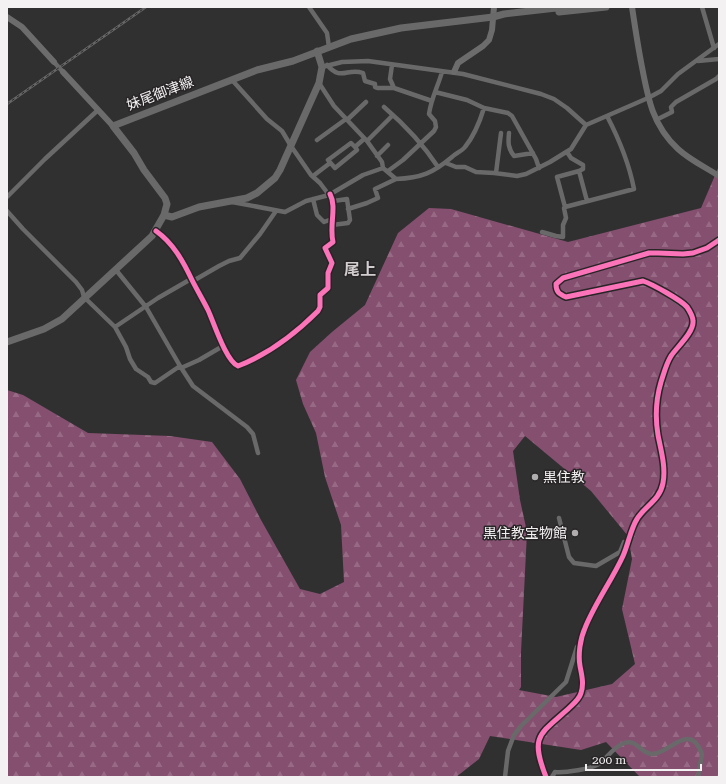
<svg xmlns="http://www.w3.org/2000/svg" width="726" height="784" font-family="'Roboto Serif','Noto Sans JP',serif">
	<defs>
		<pattern id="forest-firs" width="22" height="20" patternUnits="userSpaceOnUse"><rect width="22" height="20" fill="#854f6f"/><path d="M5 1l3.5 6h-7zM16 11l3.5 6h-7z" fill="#976984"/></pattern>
	</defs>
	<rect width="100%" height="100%" fill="#313031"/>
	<!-- forest -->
	<path fill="url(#forest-firs)" fill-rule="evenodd" d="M719,166V777H640L606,742L581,750L490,736L479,759L456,777H7V390L23,395L88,433L170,436L212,442L240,479L261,520L300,589L320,594L344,582L341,525L325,477L316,433L303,404L296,380L310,352L332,332L365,305L398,233L429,208L451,209L568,242L701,208ZM525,436L591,491L628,536L632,559L622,609L635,664L612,684L556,697L519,690L521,687V652L527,532L520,500L513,451Z"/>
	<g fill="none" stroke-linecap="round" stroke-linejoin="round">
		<!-- street -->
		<path stroke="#696969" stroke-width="4.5" d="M309,7L327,33L329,47
			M702,7L714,48
			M698,61L719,59
			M54,62L63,72
			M327,65C342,82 347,67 363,73L365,81L375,84V87L378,88H394
			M392,65L390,79L394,88L432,101
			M322,67L342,62L368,61L463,74L541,94L554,99L567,108L586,125
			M232,80L267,119L282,131L291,146L311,175L320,183L329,195
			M319,83L334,106L367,141L382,162L383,168L396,179C421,178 433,173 452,157C456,153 462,151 465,147C474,136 480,121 484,108
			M435,92L467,100L484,108L508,113L512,116L536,159L539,168
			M384,107C405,125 423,144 438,167
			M347,120L366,102
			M656,120L672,112L671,107L676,102L716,79L719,76
			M509,133C508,143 508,148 514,156L533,153
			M317,140L346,119
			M367,141L393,115
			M355,147L357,150L335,168L328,160L351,143L355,147L364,139
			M567,152L571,158L583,165V169L579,171L587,201
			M377,156L388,145
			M446,163L456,167H465L476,172L494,173L517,176L526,174L550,162L571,149L586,125L648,98L661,91L678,74L719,44
			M388,171L403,160L434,131L436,127L435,121L429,114C431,99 438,86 442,72
			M579,171L557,177L565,207L634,189C629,163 619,139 607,116
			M496,173L501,133
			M313,176L330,163
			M7,197L45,159L98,110
			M313,199L317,215L324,222L332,219
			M232,202L285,212L306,201L329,195L363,175L383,168
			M348,209L367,203L378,198L375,189L396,179
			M7,211L23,229L76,282L82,290L84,297L115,327L126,347L130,359L136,369L148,377L151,382L155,383L180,366
			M332,225L348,223L350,220L347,199L334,201
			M156,231C173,243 183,261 192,280C197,290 203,300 208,310C214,323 226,361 238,366C269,354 294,335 318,311L320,307V295L328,288V273L332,263L325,248L333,242C329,226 337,207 330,194
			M542,232L556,236L563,237V225L566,218L564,208L565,207
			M116,270L146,307L180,366L193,386L247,427L253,434L258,453
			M193,281L219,266L229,261L240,258L260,234L276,211
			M115,327L158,298L191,279
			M181,368L199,360L223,346
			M559,518L569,557L574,563L596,566L620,552L624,542L629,544
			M505,777L508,751L514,735L521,726L566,682L577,647L581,646
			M546,777C530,738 538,737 566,711C571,706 577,702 580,695C587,681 578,668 580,653C581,646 581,637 584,629C589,613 604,592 613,576
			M552,777L555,772C564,773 592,769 599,764C607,758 613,748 622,744C637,737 640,754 652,754C669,755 689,720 702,754L698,777"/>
		<!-- secondary -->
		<path stroke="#6c6c6c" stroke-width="6" d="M632,7C635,27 638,47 642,67C648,99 653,126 678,149C690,160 705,167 719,176
			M7,17L22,27L54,62
			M63,72L113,126
			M454,72L458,63L483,46L489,40L492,30L494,7
			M613,576L629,544L636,520L642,512L650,506L657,496L663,485L665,472L656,418L657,402L666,368L671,357L692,328L693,321L686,307L650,283L643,281L566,297C559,294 556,292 556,284L563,278L649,253H658L683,254L693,253L707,248L719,240"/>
		<!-- primary -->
		<path stroke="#6a696a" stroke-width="7" d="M559,12L606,7
			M164,215L172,217L199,207L247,198L257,193L275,178L280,170L319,83L322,67L317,51
			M7,342L44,329L62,319L152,236L164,215L167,204L165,198L144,170L134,153L113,126L257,70L293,61L351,39L401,28L493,17L504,14L565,7"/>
		<defs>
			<path id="rail" d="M7,104L146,7"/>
		</defs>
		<!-- rail casing -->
		<use href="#rail" stroke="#676767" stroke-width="2.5"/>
		<!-- rail -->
		<use href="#rail" stroke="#282527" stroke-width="1" stroke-dasharray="3" stroke-linecap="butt"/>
		<defs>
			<path id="cycleway" d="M156,231C173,243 183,261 192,280C197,290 203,300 208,310C214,323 226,361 238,366C269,354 294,335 318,311L320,307V295L328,288V273L332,263L325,248L333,242C329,226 337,207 330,194
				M546,777C530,736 539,735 568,709C573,704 579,700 581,693C584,684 582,676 580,666C578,655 580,639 585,628C595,603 612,580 623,556C628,545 631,528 637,519C645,506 660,500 663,483C666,467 661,451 658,435C655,417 656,399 661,382C664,373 666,364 671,356C677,347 694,332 693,321C693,317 689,310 687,307C681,300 652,284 643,281L566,297C559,294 556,292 556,284L563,278L649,253H658L683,254L693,253L707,248L719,240"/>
		</defs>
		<!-- cycleway casing -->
		<use href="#cycleway" stroke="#282527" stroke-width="8"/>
		<!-- cycleway -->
		<use href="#cycleway" stroke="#fb73b8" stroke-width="5"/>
	</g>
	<!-- markers -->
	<g fill="#b0adaf" stroke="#282527" stroke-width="1.5">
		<circle cx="535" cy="477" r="4"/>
		<circle cx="575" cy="533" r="4"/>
	</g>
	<g text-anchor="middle" stroke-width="3" stroke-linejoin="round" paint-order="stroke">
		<!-- street labels -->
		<g font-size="14" fill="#f4f1f3" stroke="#282527">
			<text transform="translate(160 93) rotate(-21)" y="5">妹尾御津線</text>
		</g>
		<!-- poi labels -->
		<g font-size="14" fill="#f4f1f3" stroke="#282527" text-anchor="start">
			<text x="543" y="482">黒住教</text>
			<text x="567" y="538" text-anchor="end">黒住教宝物館</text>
		</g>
		<!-- quarter labels -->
		<g font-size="16" font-weight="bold" fill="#d2ced0" stroke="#282527">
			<text x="360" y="275">尾上</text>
		</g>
	</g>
	<!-- border -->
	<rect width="726" height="784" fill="none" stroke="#f4f1f3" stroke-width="16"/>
	<!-- scale -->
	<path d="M586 764v6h115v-6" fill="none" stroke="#f4f1f3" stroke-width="2"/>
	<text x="592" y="764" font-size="12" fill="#f4f1f3" stroke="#282527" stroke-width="3" paint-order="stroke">200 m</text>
</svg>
